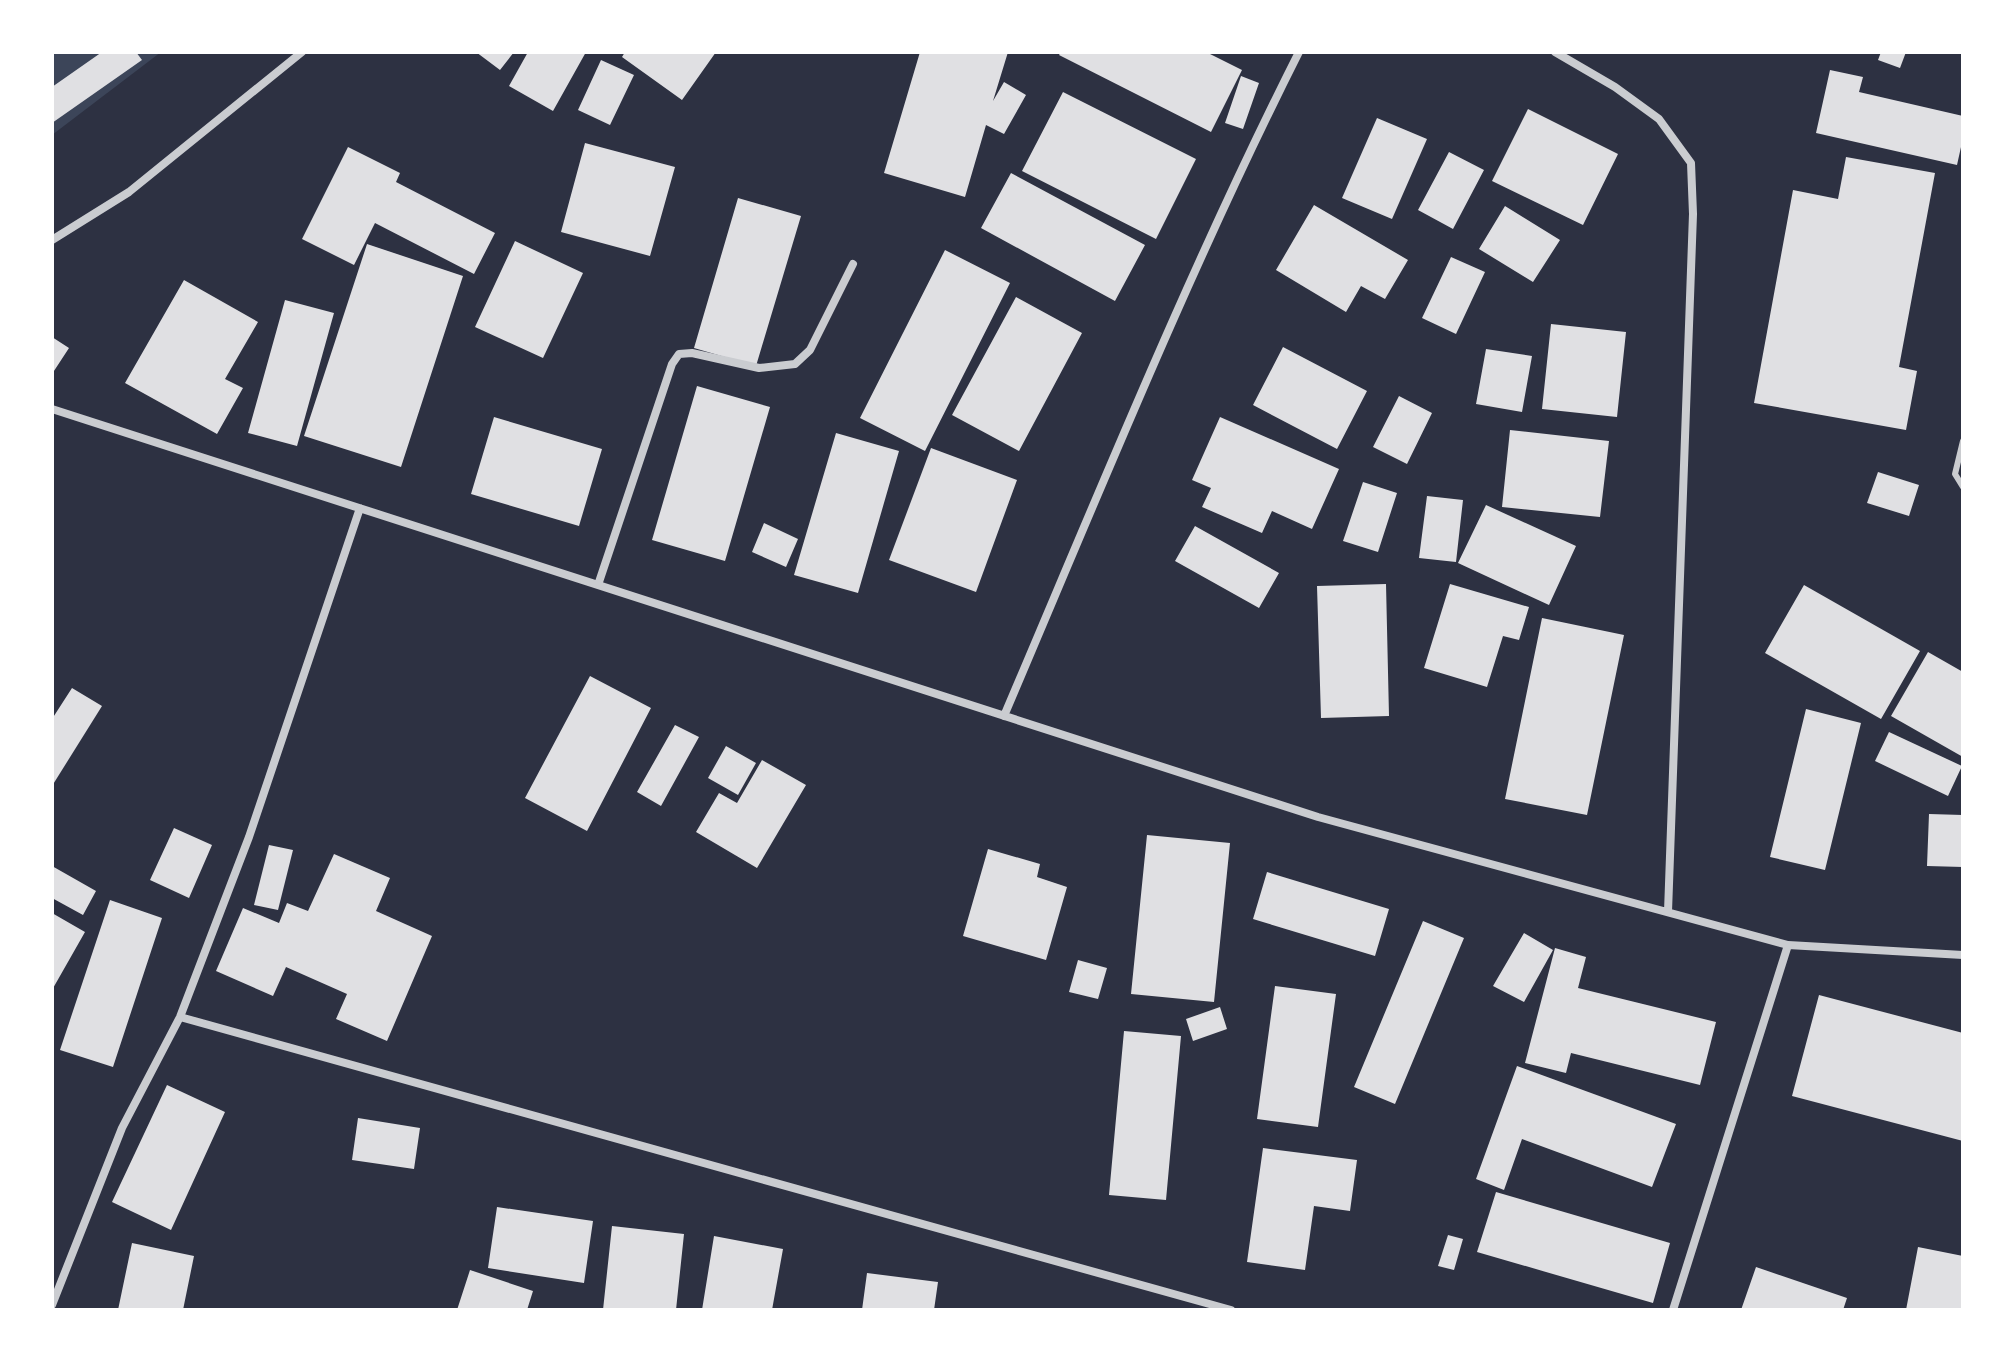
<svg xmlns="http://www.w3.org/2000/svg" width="2015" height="1362" font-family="Montserrat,sans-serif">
	<rect width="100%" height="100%" fill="#2d3142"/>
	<!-- green -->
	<path fill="#3c4559" d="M52,52H161L52,135Z"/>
	<!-- building -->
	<path fill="#e0e0e3" d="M102,52H136L142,60L52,123V87Z
		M476,52H514L500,70Z
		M528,52H586L553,111L509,86Z
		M625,52H716L682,100L622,57Z
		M920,52H1008L993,101L1004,82L1026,95L1004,134L986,125L965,197L884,173Z
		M1061,52H1206L1242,70L1211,132L1059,55Z
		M1881,52H1906L1900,68L1878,60Z
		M601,60L634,75L610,125L578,110Z
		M1830,70L1863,77L1859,92L1963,116V138L1957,165L1816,133Z
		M1241,76L1259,83L1243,129L1225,123Z
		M1063,92L1196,159L1156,239L1022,171Z
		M1528,109L1618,154L1583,225L1492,181Z
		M1377,118L1427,139L1392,219L1342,198Z
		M585,143L675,167L650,256L561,232Z
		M348,147L400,173L396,182L495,233L474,274L375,223L354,265L302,239Z
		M1449,152L1484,170L1453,229L1418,210Z
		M1846,157L1935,173L1899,367L1917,371L1906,430L1754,403L1793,190L1838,199Z
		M1011,173L1145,245L1115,301L981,228Z
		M738,198L801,216L756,366L694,348Z
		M1314,205L1408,260L1385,299L1361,286L1346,312L1276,270Z
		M1505,206L1560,240L1533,282L1479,249Z
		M515,241L583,273L543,358L475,327Z
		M367,244L463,276L401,467L304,436Z
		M945,250L1010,283L925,451L860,418Z
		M1451,257L1485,272L1456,334L1422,318Z
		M184,280L258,322L225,379L243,388L217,434L125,383Z
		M1016,297L1082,333L1019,451L952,415Z
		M285,300L334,313L297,446L248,433Z
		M1551,324L1626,332L1617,417L1542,409Z
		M52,337L69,348L52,374Z
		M1283,347L1367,391L1337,449L1253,405Z
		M1486,349L1532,356L1522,412L1476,404Z
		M697,386L770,407L725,561L652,540Z
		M1399,396L1432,413L1407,464L1373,447Z
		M494,417L602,449L579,526L471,494Z
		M1220,417L1339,469L1312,529L1272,511L1262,533L1202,507L1211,488L1192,480Z
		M1510,430L1609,441L1600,517L1502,507Z
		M836,433L899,451L858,593L794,575Z
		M931,448L1017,480L976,592L889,560Z
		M1878,472L1919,485L1909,516L1867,503Z
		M1363,482L1397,493L1378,552L1343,541Z
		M1427,496L1463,500L1456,562L1419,558Z
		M1486,505L1576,546L1549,605L1458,563Z
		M764,523L798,539L786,567L752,552Z
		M1195,526L1279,573L1259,608L1175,561Z
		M1386,584L1389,716L1321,718L1317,586Z
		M1450,584L1529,607L1519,640L1503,636L1487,687L1424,668Z
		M1804,585L1920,651L1881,719L1765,653Z
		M1542,618L1624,635L1587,815L1505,799Z
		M1928,652L1963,672V757L1891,716Z
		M590,676L651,708L587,831L525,798Z
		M72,688L102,706L52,786V719Z
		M1806,709L1861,723L1825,870L1770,857Z
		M675,725L699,737L661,806L637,792Z
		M1889,732L1962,766L1948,796L1875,761Z
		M726,746L756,763L738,795L708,778Z
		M762,760L806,785L757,868L696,832L719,793L737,803Z
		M1929,814L1963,815V867L1927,866Z
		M174,828L212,845L189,898L150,880Z
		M1147,835L1230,843L1214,1002L1131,994Z
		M269,845L293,850L278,910L254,905Z
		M988,849L1040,864L1037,877L1067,887L1046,960L963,936Z
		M334,854L390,878L376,911L432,936L387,1041L336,1019L347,994L286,967L273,996L216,971L243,908L279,923L287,903L308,911Z
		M52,866L96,891L83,915L52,898Z
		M1267,872L1389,909L1375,956L1253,919Z
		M110,900L162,918L113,1067L60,1050Z
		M52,913L85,932L52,990Z
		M1423,921L1464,938L1395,1104L1354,1087Z
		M1524,933L1553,950L1524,1002L1493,986Z
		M1555,948L1586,957L1578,988L1716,1022L1700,1085L1571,1053L1566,1073L1525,1063Z
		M1078,960L1107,968L1098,999L1069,992Z
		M1275,986L1336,994L1318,1127L1257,1119Z
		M1819,995L1963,1033V1141L1792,1096Z
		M1220,1007L1227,1029L1193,1041L1186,1019Z
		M1124,1031L1181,1036L1166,1200L1109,1195Z
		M1517,1066L1676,1124L1652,1187L1522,1139L1504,1190L1476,1179Z
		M167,1085L225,1112L171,1230L112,1202Z
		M358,1118L420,1128L414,1169L352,1160Z
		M1263,1148L1357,1160L1350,1211L1314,1206L1305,1270L1247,1262Z
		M1496,1192L1670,1243L1653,1303L1477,1252Z
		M497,1207L593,1221L584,1283L488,1268Z
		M612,1226L684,1234L676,1310H603Z
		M1448,1235L1463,1239L1454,1270L1438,1266Z
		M714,1236L783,1249L772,1310H702Z
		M132,1243L194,1256L183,1310H118Z
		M1918,1247L1963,1256V1310H1906Z
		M1756,1267L1847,1298L1843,1310H1741Z
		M470,1270L533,1291L527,1310H457Z
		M867,1273L938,1282L934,1310H862Z"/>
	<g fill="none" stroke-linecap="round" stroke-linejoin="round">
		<!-- service -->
		<path stroke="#caccd0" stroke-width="6" d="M1963,441L1955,474L1963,487"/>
		<!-- minor -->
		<path stroke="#caccd0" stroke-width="8" d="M1555,52L1615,87L1659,119L1691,163L1693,214L1668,912
			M52,240L129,192L302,52
			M52,409L1318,817L1788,945L1963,955
			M598,585L672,364L679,354L692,353L759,368L795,364L810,350L853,264
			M1004,716C1099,493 1190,268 1299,52
			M180,1017L1231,1310
			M52,1305L122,1128L180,1017L249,837L360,508
			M1673,1310L1788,945"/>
	</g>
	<!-- border -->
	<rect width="2015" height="1362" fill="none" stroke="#ffffff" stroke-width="108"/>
</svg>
